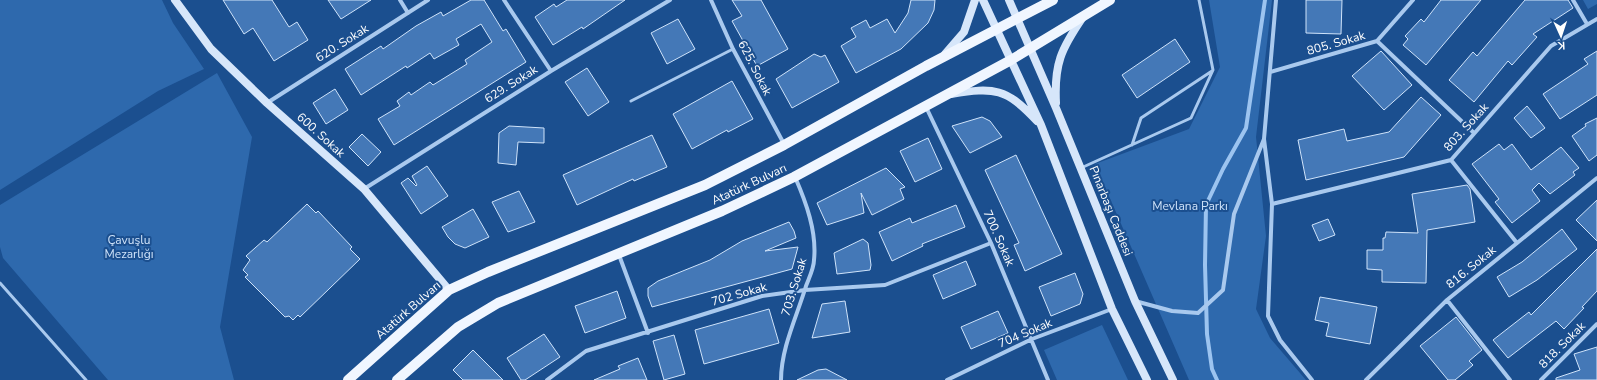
<svg xmlns="http://www.w3.org/2000/svg" width="1597" height="380" font-family="'Nunito Sans',sans-serif">
	<rect width="100%" height="100%" fill="#1b4f8f"/>
	<!-- green -->
	<path fill="#2e69ad" d="M0,0H162L173,23L204,69L158,91L0,190Z
		M1209,0H1272L1256,137L1266,236L1256,309L1270,338L1306,380H1189L1095,164L1189,129L1220,67Z
		M1583,0H1597V4L1588,9Z
		M217,73L252,137L220,327L234,380H108L3,258L0,247V205Z
		M1102,325L1128,380H1057L1044,350Z"/>
	<g fill="none" stroke-linecap="round" stroke-linejoin="round">
		<!-- stream -->
		<path stroke="#9cc4f0" stroke-width="4" d="M1217,380L1212,369L1207,334L1205,265L1206,205L1223,169L1246,128L1265,0"/>
	</g>
	<!-- building -->
	<path fill="#4478b7" stroke="#cfe3fa" d="M223,0H272L289,27L297,22L308,40L274,61L253,28L244,34Z
		M328,0H371L341,19Z
		M471,0H484L503,31L506,29L526,62L394,145L378,119L400,106L397,101L409,92L411,95L430,82L433,85L467,64L465,60L492,42L481,24L456,39L459,45L434,59L430,53L407,68L406,66L361,95L345,69L381,46L383,49L416,26L441,12L443,16Z
		M567,0H625L583,29L582,27L553,45L535,17L554,4L556,7Z
		M732,0H761L788,49L757,66L732,21L742,16Z
		M911,0H935L934,10L928,23L901,49L856,73L841,46L856,37L851,28L866,20L870,28L887,19L895,33L908,13Z
		M1306,0H1342L1341,34L1306,33Z
		M1441,0H1481L1426,65L1403,45L1408,39L1405,36L1421,19L1424,22Z
		M1525,0H1568L1573,8L1533,34L1537,37L1512,65L1508,61L1474,102L1449,80L1473,52L1477,56Z
		M678,19L695,49L667,64L651,33Z
		M1175,39L1190,62L1137,98L1122,75Z
		M1381,51L1412,85L1384,110L1352,76Z
		M1597,51V95L1560,119L1543,94L1588,64L1584,59Z
		M814,54L821,57L825,55L839,82L792,108L776,79Z
		M587,68L609,102L588,116L565,82Z
		M732,81L753,119L728,132L727,130L692,149L673,114Z
		M335,89L348,110L326,124L313,103Z
		M1421,97L1441,115L1404,157L1306,180L1298,140L1344,129L1347,141L1389,132Z
		M1527,106L1545,128L1531,138L1514,118Z
		M982,117L990,121L1002,137L970,153L952,126Z
		M1597,118V155L1589,161L1572,136L1586,126L1585,124Z
		M509,126L544,128V143L518,142L516,165L498,163L499,133Z
		M362,134L381,152L368,166L349,147Z
		M652,135L667,167L634,181L633,179L577,205L563,175Z
		M928,138L942,169L915,182L900,151Z
		M1499,144L1504,150L1512,144L1531,170L1561,147L1579,168L1573,172L1575,175L1550,194L1539,183L1532,190L1540,201L1512,223L1495,202L1499,199L1472,164Z
		M1016,155L1062,254L1025,271L1014,245L1019,243L985,170Z
		M427,166L448,196L421,214L401,183L408,178L416,186L417,185L412,176Z
		M886,168L905,187L900,189L904,199L872,215L861,193L864,213L827,225L817,203Z
		M1467,185L1470,189L1475,222L1427,230L1426,283L1382,282V270L1367,269V250H1383V238H1385L1386,232L1418,233L1412,194Z
		M519,191L535,222L508,232L492,202Z
		M1597,200V241L1576,220Z
		M307,204L316,213L318,211L352,247L350,249L360,259L300,317L298,315L293,320L289,316L285,317L245,277L248,275L243,270L250,260L246,256L264,240L267,242Z
		M956,205L965,227L922,244L923,246L892,261L879,232L910,218L912,223Z
		M473,209L489,237L465,248L455,244L448,237L442,227Z
		M1328,219L1335,235L1319,241L1312,225Z
		M789,222L794,231L796,238L765,251L798,247L792,269L652,307L648,296V288L658,281L710,260L742,241Z
		M1562,229L1577,249L1537,280L1509,297L1497,277L1522,262Z
		M863,239L868,243L871,265L870,270L837,274L834,253Z
		M1597,249V291L1582,307L1584,308L1564,329L1556,321L1508,358L1493,340L1529,312L1531,315Z
		M966,261L976,285L943,299L933,275Z
		M1075,273L1083,294L1080,304L1051,316L1039,287Z
		M617,291L626,318L585,333L575,306Z
		M1320,297L1377,307L1370,344L1326,336L1329,323L1315,320Z
		M845,301L850,332L812,338L822,304Z
		M769,309L779,343L704,364L695,330Z
		M998,311L1008,333L971,349L961,327Z
		M1456,317L1482,350L1469,361L1473,365L1455,380H1448L1420,346Z
		M544,334L560,357L525,380H521L507,358Z
		M674,335L685,374L664,380L653,341Z
		M1597,347V380H1556V378L1580,370L1574,354Z
		M473,350L503,380H463L453,370Z
		M638,358L647,380H594L620,369L618,366Z
		M826,369L847,380H797L818,370Z"/>
	<g fill="none" stroke-linecap="round" stroke-linejoin="round">
		<!-- lane -->
		<path stroke="#a9c9ee" stroke-width="3" d="M631,101L733,49
			M1132,145L1141,118L1212,71
			M1081,168L1191,118L1213,70L1199,0
			M0,283L86,380"/>
		<!-- street -->
		<path stroke="#a9c9ee" stroke-width="4" d="M400,0L408,13
			M504,0L551,71
			M711,0L733,49L784,144
			M1276,0L1264,139L1272,204L1268,316L1280,340L1312,380
			M1573,0L1587,24
			M1377,41L1474,133
			M1270,72L1377,41L1413,0
			M267,103L428,0
			M926,107L991,243L1048,380
			M1451,160L1517,243
			M364,189L551,71L670,0
			M1272,204L1451,160L1551,46L1597,19
			M619,255L648,333
			M1447,300L1510,380
			M1135,301L1172,311L1198,313L1223,290L1234,214L1264,139
			M547,380L586,351L762,296L805,290L885,285L991,243
			M781,380C781,348 797,316 806,286C809,278 814,268 814,260C817,232 806,202 795,177
			M947,380L1032,339L1112,309
			M1366,380L1447,300L1597,178
			M1541,380L1597,324"/>
		<!-- secondary -->
		<path stroke="#d6e6fa" stroke-width="8" d="M175,0L211,49L267,103L364,189L449,290
			M983,0L1041,125L1112,309L1147,380
			M1009,0L1056,108L1135,301L1173,380
			M945,54L964,32L975,0
			M951,94C995,87 1006,88 1037,121
			M1056,103C1054,64 1061,49 1083,17"/>
		<!-- primary -->
		<path stroke="#f0f6ff" stroke-width="10" d="M348,380L449,290L488,272L705,185L784,145L926,66L1053,0
			M397,380L458,327L498,303L722,211L794,177L1011,60L1110,0"/>
	</g>
	<g text-anchor="middle" stroke-width="4" stroke-linejoin="round" paint-order="stroke">
		<!-- street labels -->
		<g font-size="12" fill="#fff" stroke="#1b4f8f">
			<text transform="translate(342 43) rotate(-32)" y="4">620. Sokak</text>
			<text transform="translate(1336 43) rotate(-16)" y="4">805. Sokak</text>
			<text transform="translate(755 68) rotate(63)" y="4">625. Sokak</text>
			<text transform="translate(511 84) rotate(-32)" y="4">629. Sokak</text>
			<text transform="translate(1466 127) rotate(-48)" y="4">803. Sokak</text>
			<text transform="translate(321 135) rotate(42)" y="4">600. Sokak</text>
			<text transform="translate(749 184) rotate(-25)" y="4">Atatürk Bulvarı</text>
			<text transform="translate(1111 211) rotate(68)" y="4">Pınarbaşı Caddesi</text>
			<text transform="translate(999 238) rotate(66)" y="4">700. Sokak</text>
			<text transform="translate(1471 267) rotate(-39)" y="4">816. Sokak</text>
			<text transform="translate(794 287) rotate(-73)" y="4">703. Sokak</text>
			<text transform="translate(739 294) rotate(-16)" y="4">702 Sokak</text>
			<text transform="translate(408 310) rotate(-41)" y="4">Atatürk Bulvarı</text>
			<text transform="translate(1025 333) rotate(-23)" y="4">704 Sokak</text>
			<text transform="translate(1562 345) rotate(-45)" y="4">818. Sokak</text>
		</g>
		<!-- park labels -->
		<g font-size="12" fill="#cfe3fa" stroke="#1b4f8f">
			<text x="1190" y="210">Mevlana Parkı</text>
			<text x="129" y="244">Çavuşlu<tspan x="129" dy="14">Mezarlığı</tspan></text>
		</g>
	</g>
	<!-- north arrow -->
	<g transform="translate(1561 36) rotate(177)" stroke="#1b4f8f" stroke-width="3" paint-order="stroke">
	<path d="M0-3L7 15L0 10L-7 15Z" fill="#ffffff"/>
	<text y="-6" font-size="11" font-weight="bold" text-anchor="middle" fill="#ffffff">K</text>
	</g>
</svg>
